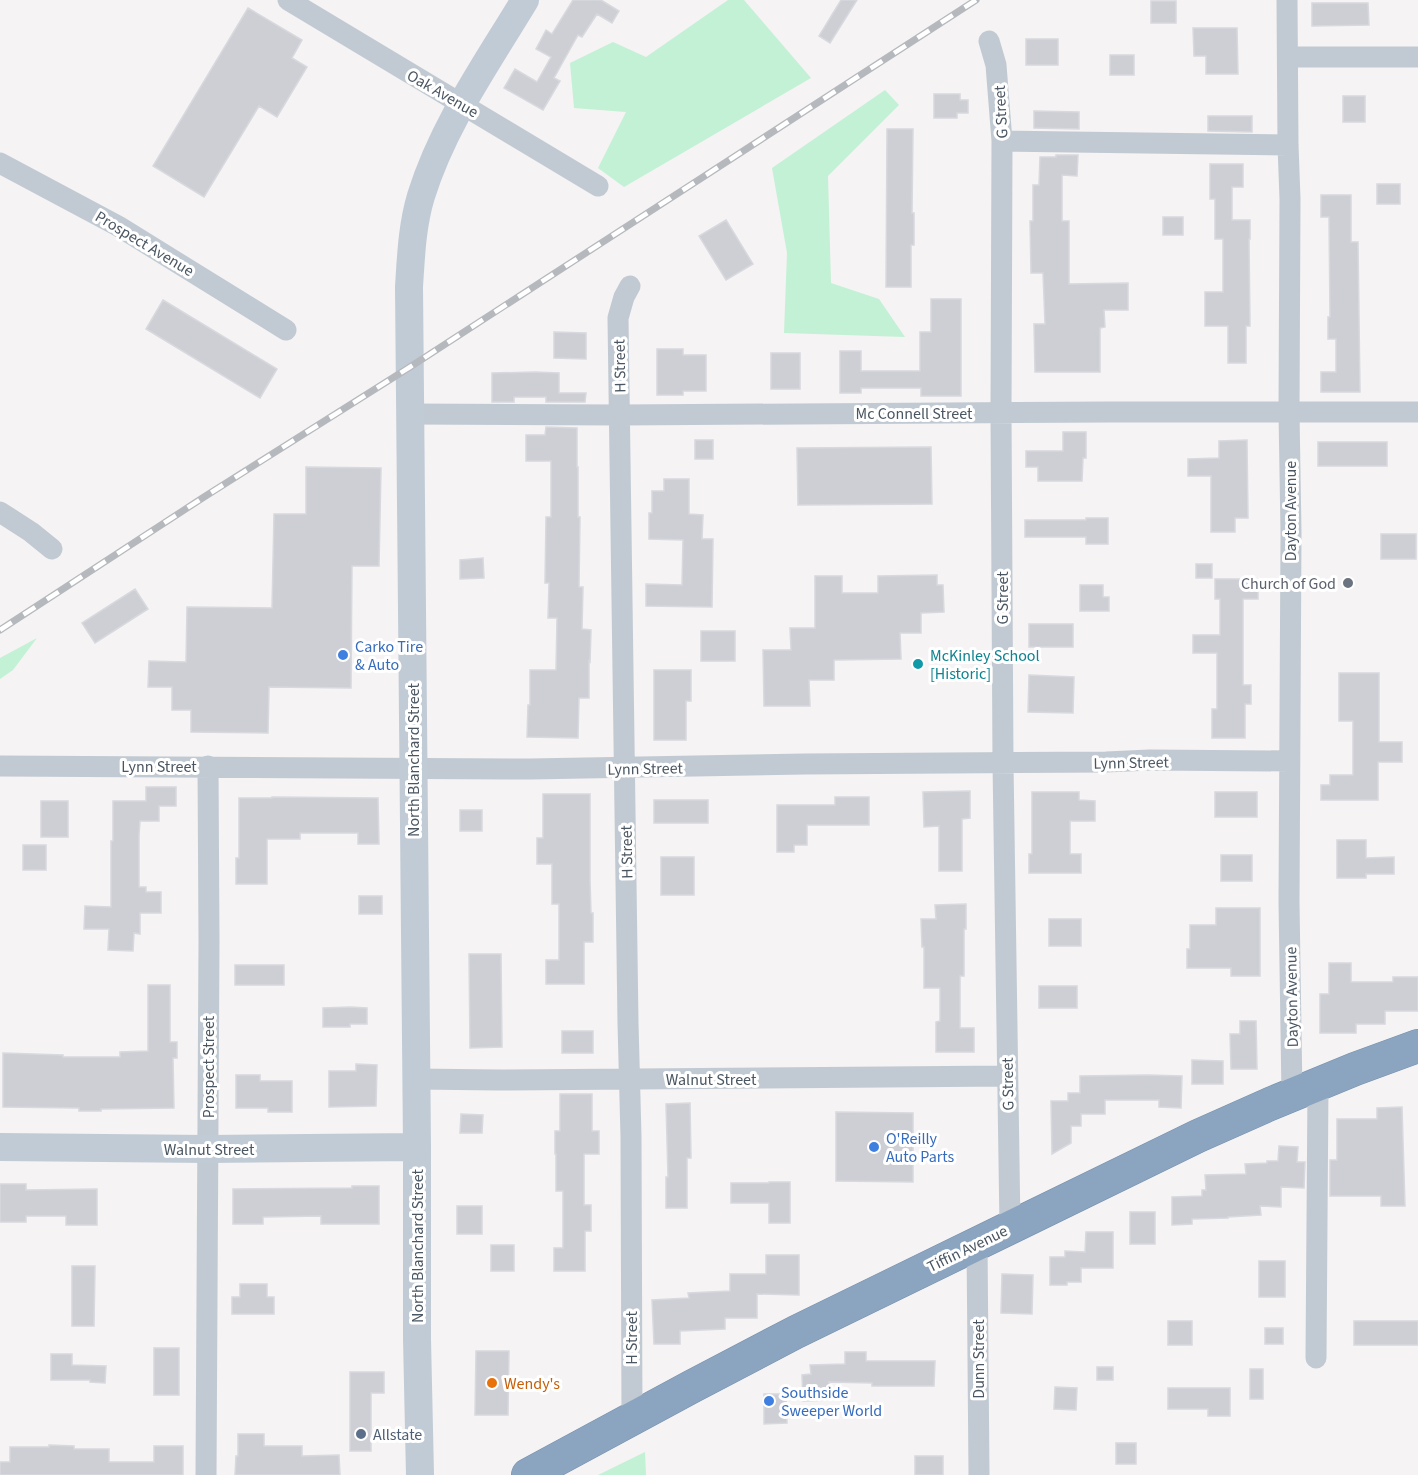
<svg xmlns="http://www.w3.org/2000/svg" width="1418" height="1475" font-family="'Source Sans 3',sans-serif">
	<rect width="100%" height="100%" fill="#f5f3f3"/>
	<!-- green -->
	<path fill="#c3f1d5" d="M728,0H744L811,78L624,187L598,168L626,112L574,108L570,63L613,42L646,57Z
		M885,90L899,105L828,176L831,283L879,299L905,337L784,333L787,253L772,168Z
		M37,638L13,670L0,679V658Z
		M645,1452L646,1475H598Z"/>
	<!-- building -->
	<path fill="#cdcfd5" stroke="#d7d9de" stroke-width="1.5" d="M573,0H601L619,11L612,23L597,14L582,37L578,35L554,78L560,81L543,110L504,88L515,69L537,82L551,57L536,49L546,30L552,34Z
		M841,0H857L830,43L819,36Z
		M1151,1H1176V23H1151Z
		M1312,3H1368L1369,25L1312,26Z
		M248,8L302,40L292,58L307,67L277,117L259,106L204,197L153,166Z
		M1193,28H1237L1238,74H1206V56H1194Z
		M1026,39H1058V65H1026Z
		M1110,55H1134V75H1110Z
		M934,94H960V100H968V113H957V118H934Z
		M1343,96H1365V122H1343Z
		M1034,111L1079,112V129L1034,128Z
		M1208,116H1252V132L1208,131Z
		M887,129H913L912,213H914V245H911V287H886Z
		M1056,155H1078L1077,176L1062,175V221H1069V284L1128,283V310H1104L1105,327L1100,328V372H1035L1034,324H1045L1043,273H1031L1030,221H1033V185H1039L1040,157H1056Z
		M1210,164H1243V187H1232V220H1250V239H1249L1250,326H1246V363H1228V326H1205V292H1223V239H1215V199H1210Z
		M1377,184H1400V204H1377Z
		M1321,195H1351V242H1358L1360,392H1321V372H1336V339H1328V317H1330L1329,217H1321Z
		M1163,217H1183V235H1163Z
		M726,220L753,264L726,280L699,236Z
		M931,299H961V396H921V388H861V393H840V351H861V371H920V332H931Z
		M163,300L277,369L260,398L146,329Z
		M554,332L586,333V359L554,358Z
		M657,349H683V355H706V391H683V395H657Z
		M771,353H800V389H771Z
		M535,372L559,373V393H586L585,402H546V397H514V402H492V373Z
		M546,427L577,428V467H578V517H580L579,587H583L582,629L591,630L590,662L589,661V698H579L578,738L527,737L528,705H530V670H556L557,618H548L549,583H545L546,517H551V461H526V435H545Z
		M1063,432H1086V458H1083L1082,481H1038V467H1026V451H1063Z
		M695,440H713V459H695Z
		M1247,440L1248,518H1235V532H1211V476H1188V459L1219,458V441Z
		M1318,442H1387V466H1318Z
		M931,447L932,504L798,505L797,448Z
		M306,467L381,468L379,566H352L351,688L269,687L268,733L191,732V710H172V687H148L149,661L186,662L187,607L272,608L274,514H306Z
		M664,479H689V514L703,515L702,539H713L712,607L646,606V584L682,585L683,540L649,539V513H652V491H664Z
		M1086,518H1108V544H1086V537H1025V520H1086Z
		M1381,534H1416V559H1381Z
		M483,558L484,578L460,579V560Z
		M1196,564H1212V578H1196Z
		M937,575V585H943L944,612L921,613V633H900L901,659L834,660V680H809L810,706H764L763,650H791L790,628H815V576H842V593H878V576Z
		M1215,579H1258V599H1243V685H1251V704H1245V738H1212V709H1217V653H1193V635H1220V599H1215Z
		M1080,585H1103V597H1109V611H1080Z
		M135,589L148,609L95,643L82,623Z
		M1029,624H1073V647H1029Z
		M701,631H735V661H701Z
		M654,670H691V701H686V740H654Z
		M1339,673H1379V742H1402V762H1378V800H1321V785H1330V775H1353V721H1339Z
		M1029,675L1074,677L1073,713L1028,712Z
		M146,787H176V806H159V821H140L139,835V887H146V892H161V913H140V934L134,933L133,951L108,950L109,929H84L85,906L111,907V841H113V801H146Z
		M970,791V818L962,819V871H939V826L924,827L923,792Z
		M1032,792H1079V800L1095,801V821H1070V854H1081V873H1029V854H1032Z
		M1215,792H1257V817H1215Z
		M543,794H590V880L591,913H593V942H584V984H546V960H559V904H552V864H537V838H543Z
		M272,797L378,798L379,844H358V833H300V839H267V884H236V858H239V798H272Z
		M835,797H869V825H807V845H794V852H777V805H835Z
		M654,800H708V823H654Z
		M41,801H68V837H41Z
		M460,810H482V831H460Z
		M1337,840H1366V858L1394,857V874H1366V878H1337Z
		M23,845H46V870H23Z
		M1221,855H1252V881H1221Z
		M661,857H694V895H661Z
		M359,896H382V914H359Z
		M966,904V929H964V976H960V1028H974V1052H936V1022L940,1021V988H924V947H922L921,919H936L935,905Z
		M1216,908H1260V976H1231V968H1187V949H1190V925H1216Z
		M1049,919H1081V946H1049Z
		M469,954H501L502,1047L470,1048Z
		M1329,963H1351V982H1393V977H1418V1011H1385V1024H1356V1033H1320V994H1329Z
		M235,965H284V985H235Z
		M148,985H170V1042H177V1058H173L174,1108L101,1109V1111H79V1108L3,1107V1053L63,1055V1057H120V1052L148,1051Z
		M1039,986H1077V1008H1039Z
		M350,1007L367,1008V1024H350V1027H323V1008Z
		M1240,1021H1256L1257,1069H1231L1230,1034H1240Z
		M562,1031H593V1053H562Z
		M1192,1060L1223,1061V1084H1192Z
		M356,1064L377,1065L376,1106L329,1107V1071H356Z
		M236,1075H260V1081H292V1112H268V1108H236Z
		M1148,1075L1182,1076L1181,1108L1159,1107V1100H1105V1114H1081V1126H1071V1143L1052,1154L1051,1101H1068V1093H1080V1076Z
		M560,1094H592V1131H599V1154H584V1205H591V1231H585V1271H554V1248H563V1191H556V1154H555V1131H560Z
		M690,1103L691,1158H687V1208H666V1177H668L666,1104Z
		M1402,1107L1405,1206H1381V1196H1330V1160H1337V1119H1377V1108Z
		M836,1112L913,1113V1182L836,1181Z
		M461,1114L483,1115L482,1133H460Z
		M1279,1146L1298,1147L1297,1162H1305L1304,1188L1281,1187V1207L1260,1206L1261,1215L1228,1217V1218L1192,1219V1224L1172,1225V1197L1202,1196V1190H1206L1205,1175L1246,1174L1245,1164L1267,1163V1161H1278Z
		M769,1182H790V1223H769V1203H731V1183H769Z
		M0,1184H26V1190L97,1189V1225H66V1216H26V1222H0Z
		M352,1186H379V1224H321V1216L263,1217V1224H233V1189L352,1188Z
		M457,1206H482V1234H457Z
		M1130,1212H1155V1244H1130Z
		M1086,1232H1113V1268H1081V1282H1067V1285H1050V1257H1065V1251L1085,1252Z
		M491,1245H514V1271H491Z
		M766,1255H799V1295L757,1294V1318H725V1329L680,1331V1344H654L652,1300L689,1298L688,1293L730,1291V1274H766Z
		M1259,1261H1285V1297H1259Z
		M72,1266H95L94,1326H72Z
		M1002,1274L1033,1275L1032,1314L1001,1313Z
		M240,1284H267V1297H274V1314H232V1297H240Z
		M1168,1321H1192V1345H1168Z
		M1354,1321H1418V1345H1354Z
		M1265,1328H1283V1344H1265Z
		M154,1348H179V1395H154Z
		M476,1351H509L508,1415H475Z
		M845,1352H866V1361H935L934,1386H872V1383L829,1382V1400L803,1401L802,1375L811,1374L810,1365L845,1364Z
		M51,1354H72V1365L106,1366L105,1383L90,1382V1380H51Z
		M1097,1367H1113V1380H1097Z
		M1250,1369H1263V1399H1250Z
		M350,1372H384V1393H371V1451H350Z
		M1055,1387L1077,1388L1076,1410L1054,1409Z
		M1168,1388H1230V1416H1208V1409H1168Z
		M764,1394H786L787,1423L764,1424Z
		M238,1434H264V1446H302V1456L339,1455L340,1475H235L236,1456H238Z
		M1116,1443H1136V1464H1116Z
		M49,1445L74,1446V1449H109V1462H154V1446H183V1475H0V1462H10V1447H49Z
		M915,1456H943V1475H915Z"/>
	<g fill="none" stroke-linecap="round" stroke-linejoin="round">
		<defs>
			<path id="highway" d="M528,1475L691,1387L796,1332L1198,1136L1270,1104L1355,1069L1418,1046"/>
		</defs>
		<!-- highway casing -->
		<use href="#highway" stroke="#7690ad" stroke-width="34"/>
		<!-- street -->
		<path stroke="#c1cad2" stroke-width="21" d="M288,0L598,186
			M1287,0L1288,145L1290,199L1289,412L1291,533L1289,902L1292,1095
			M989,41L996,65L1002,141L1001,413L1003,763L1010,1227
			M1288,57H1418
			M1002,141L1288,145
			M0,163L118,226L286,330
			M630,286L624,297L618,318L628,1023L631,1137L632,1420
			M410,414L620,415L1109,412H1418
			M0,512L31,532L52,549
			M0,766L530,769L805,764L1106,762L1150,760L1289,761
			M416,1079L498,1080L1007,1076
			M977,1243L979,1475
			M1316,1358L1318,1084
			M206,1475L209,942L208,766"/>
		<!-- secondary -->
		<path stroke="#c1cbd6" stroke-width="28" d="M0,1147L208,1149L417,1147
			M420,1475L417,1339V1147L409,287C411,256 412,226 421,196C443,125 487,63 525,0"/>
		<!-- highway -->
		<use href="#highway" stroke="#8ba5c1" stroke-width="33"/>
		<defs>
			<path id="rail" d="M0,630L204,497L410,367L976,0"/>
		</defs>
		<!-- rail casing -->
		<use href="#rail" stroke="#b5b8bd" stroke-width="7"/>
		<!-- rail -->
		<use href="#rail" stroke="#fff" stroke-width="4.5" stroke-dasharray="14" stroke-linecap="butt"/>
	</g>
	<!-- markers -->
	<circle fill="#6b7280" stroke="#fff" stroke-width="2" cx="1348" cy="583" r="6"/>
	<g fill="#3f7fe0" stroke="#fff" stroke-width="2">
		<circle cx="343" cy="655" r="6"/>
		<circle cx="874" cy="1147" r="6"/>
		<circle cx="769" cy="1401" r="6"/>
	</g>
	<circle fill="#0f9aa8" stroke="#fff" stroke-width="2" cx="918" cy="664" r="6"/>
	<circle fill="#e8710a" stroke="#fff" stroke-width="2" cx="492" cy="1383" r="6"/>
	<circle fill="#5c6f8a" stroke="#fff" stroke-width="2" cx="361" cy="1434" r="6"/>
	<g text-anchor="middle" stroke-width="6" stroke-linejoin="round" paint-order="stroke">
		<!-- street labels -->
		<g font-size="16" fill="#4a5661" stroke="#fff">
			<text transform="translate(443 93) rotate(30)" y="6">Oak Avenue</text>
			<text transform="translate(1000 112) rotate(-93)" y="6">G Street</text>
			<text transform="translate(145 243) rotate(31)" y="6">Prospect Avenue</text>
			<text transform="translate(619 366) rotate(-91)" y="6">H Street</text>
			<text x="914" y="419">Mc Connell Street</text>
			<text transform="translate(1290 511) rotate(-90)" y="6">Dayton Avenue</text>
			<text transform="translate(1002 598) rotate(-90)" y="6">G Street</text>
			<text transform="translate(413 760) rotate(-90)" y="6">North Blanchard Street</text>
			<text transform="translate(1131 762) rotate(-1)" y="6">Lynn Street</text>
			<text x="159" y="772">Lynn Street</text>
			<text transform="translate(645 768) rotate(-1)" y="6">Lynn Street</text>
			<text transform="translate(626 852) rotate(-91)" y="6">H Street</text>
			<text transform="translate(1291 997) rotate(-91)" y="6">Dayton Avenue</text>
			<text transform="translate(208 1067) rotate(-90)" y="6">Prospect Street</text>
			<text x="711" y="1085">Walnut Street</text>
			<text transform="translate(1007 1084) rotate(-91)" y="6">G Street</text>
			<text x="209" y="1155">Walnut Street</text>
			<text transform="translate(417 1246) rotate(-90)" y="6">North Blanchard Street</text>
			<text transform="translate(967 1248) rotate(-26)" y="6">Tiffin Avenue</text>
			<text transform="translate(631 1338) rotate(-90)" y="6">H Street</text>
			<text transform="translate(978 1359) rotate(-90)" y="6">Dunn Street</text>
		</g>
		<!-- worship labels -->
		<g font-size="16" fill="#5b616d" stroke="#fff" text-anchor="end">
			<text x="1336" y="589">Church of God</text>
		</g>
		<!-- shop labels -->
		<g font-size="16" fill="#366cbe" stroke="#fff" text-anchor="start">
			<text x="355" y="652">Carko Tire<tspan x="355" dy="18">&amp; Auto</tspan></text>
			<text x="886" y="1144">O'Reilly<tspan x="886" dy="18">Auto Parts</tspan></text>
			<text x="781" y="1398">Southside<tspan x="781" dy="18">Sweeper World</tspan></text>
		</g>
		<!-- culture labels -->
		<g font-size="16" fill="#0d838f" stroke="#fff" text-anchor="start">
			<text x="930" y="661">McKinley School<tspan x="930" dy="18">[Historic]</tspan></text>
		</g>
		<!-- food labels -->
		<g font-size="16" fill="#c56008" stroke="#fff" text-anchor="start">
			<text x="504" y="1389">Wendy's</text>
		</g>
		<!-- service labels -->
		<g font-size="16" fill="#4e5e75" stroke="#fff" text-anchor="start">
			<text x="373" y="1440">Allstate</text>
		</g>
	</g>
</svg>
